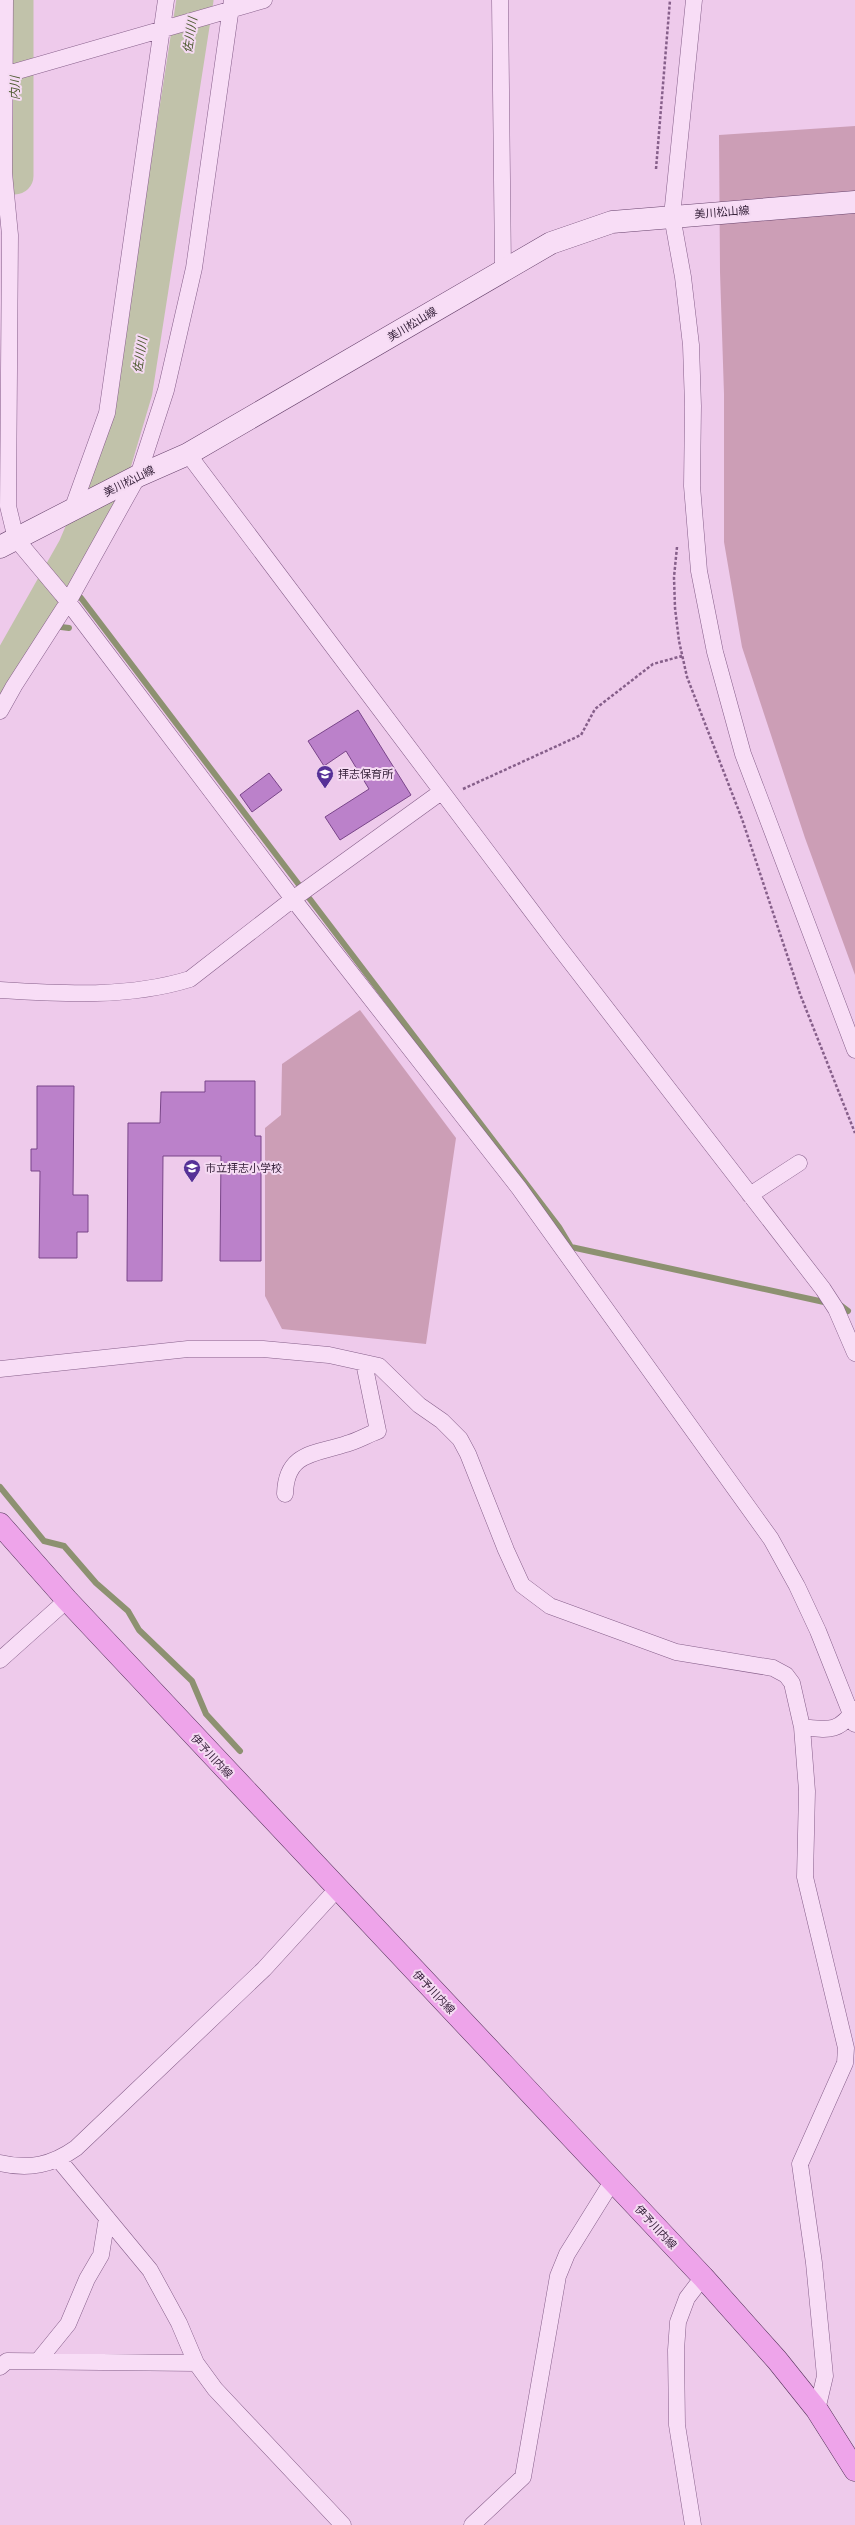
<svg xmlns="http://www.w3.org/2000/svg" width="855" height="2525" font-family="Lora,'Noto Sans JP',serif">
	<rect width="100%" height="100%" fill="#eecaeb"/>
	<!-- green -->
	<path fill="#cc9eb6" d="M855,126V975L805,838L742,647L724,542V394L720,272L719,135Z
		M360,1010L456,1138L426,1344L282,1329L265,1296V1128L281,1115L282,1064Z"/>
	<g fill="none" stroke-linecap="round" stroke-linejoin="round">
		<!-- stream -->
		<path stroke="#8d9171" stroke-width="6" d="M62,571L68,579
			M81,598L559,1227L571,1247L824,1302
			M61,627L69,628
			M25,635L34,643
			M840,1305L848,1311
			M0,1487L44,1541L64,1546L96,1583L128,1611L139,1630L192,1681L206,1714L240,1751"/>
		<!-- river -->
		<path stroke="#c1c2aa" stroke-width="37" d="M15,0V176
			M0,683L76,549L113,462L134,391L195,0"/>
	</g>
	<!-- building -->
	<path fill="#bb81ca" stroke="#794589" d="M358,710L411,795L340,840L325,817L369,789L346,751L324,766L308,741Z
		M269,773L282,790L252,812L240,795Z
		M205,1081H255V1136H261V1261H220L221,1156H163L162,1281H127L128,1123H160L161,1092H205Z
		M37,1086H74L73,1195H88V1232H77V1258H39L40,1171H31V1149H37Z"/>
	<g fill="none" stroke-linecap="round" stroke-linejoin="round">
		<defs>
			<path id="minor" d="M5,0L4,173L10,235L8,506L16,539L62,594L293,899L519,1188L771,1539L797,1586L818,1631L855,1724
				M500,0L503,269
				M694,0L672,216L683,277L691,345L693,406L692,486L699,571L715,652L743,754L855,1050
				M0,76L264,0
				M188,454L555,942L823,1289L836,1309L855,1353
				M72,510L107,413L166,0
				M0,711L14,686L68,602L138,476L166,390L194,268L232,0
				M0,990C63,994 129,998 190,979L293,899L441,792
				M750,1195L799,1163
				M0,1369L188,1349H263L329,1355L379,1366L419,1405L442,1421L460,1439L468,1454L506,1550L522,1585L550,1606L676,1652L773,1668L786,1675L792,1683L802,1727L807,1791L805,1877L846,2048L845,2063L800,2164L814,2263L825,2376L817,2410
				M285,1494C286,1452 315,1454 346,1444C357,1441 367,1435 378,1431L364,1363
				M0,1660L67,1600
				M802,1727C829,1730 838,1733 855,1709
				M59,2160L150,2270L179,2323L196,2363L215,2389L343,2525
				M0,2163C29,2170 52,2165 76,2148L264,1969L337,1889
				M38,2361L68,2324L87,2279L101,2255L107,2218
				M0,2367L7,2361L196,2363
				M472,2525L523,2477L558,2276L567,2254L613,2180
				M693,2525L677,2425L676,2350L678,2322L687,2298L703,2277"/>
			<path id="secondary" d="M0,547L138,476L188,454L551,243L612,222L855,202"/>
			<path id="primary" d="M0,1524L67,1600L703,2277L777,2360L817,2410L855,2470"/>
		</defs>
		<!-- minor casing -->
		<use href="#minor" stroke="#865f8a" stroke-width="17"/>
		<!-- secondary casing -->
		<use href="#secondary" stroke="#67426c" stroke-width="23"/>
		<!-- primary casing -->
		<use href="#primary" stroke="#523258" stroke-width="23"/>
		<!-- path -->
		<path stroke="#865f8a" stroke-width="2.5" stroke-dasharray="3 2" stroke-linecap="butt" d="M656,169L670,0
			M677,547L674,577L675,608L679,641L687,677L742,819L800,994L855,1133
			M463,789L581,735L595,709L653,664L682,656"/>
		<!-- minor -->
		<use href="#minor" stroke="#f8ddf6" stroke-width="16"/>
		<!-- secondary -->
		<use href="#secondary" stroke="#f8ddf6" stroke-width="22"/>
		<!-- primary -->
		<use href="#primary" stroke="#eea4ea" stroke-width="22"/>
	</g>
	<!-- icons -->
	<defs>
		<symbol id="school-pin" viewBox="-11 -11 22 30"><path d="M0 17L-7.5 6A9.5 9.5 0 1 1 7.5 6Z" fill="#563097" stroke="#f5daf3"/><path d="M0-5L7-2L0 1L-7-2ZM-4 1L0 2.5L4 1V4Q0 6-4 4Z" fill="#fff"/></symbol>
	</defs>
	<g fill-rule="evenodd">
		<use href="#school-pin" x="315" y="764" width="20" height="27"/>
		<use href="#school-pin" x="182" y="1158" width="20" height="27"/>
	</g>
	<g text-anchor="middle" stroke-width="4" stroke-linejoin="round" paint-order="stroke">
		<!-- street labels -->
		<g font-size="11" fill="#37223b" stroke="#f5daf3">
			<text transform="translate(722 212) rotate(-4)" y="4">美川松山線</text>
			<text transform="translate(412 324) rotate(-31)" y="4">美川松山線</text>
			<text transform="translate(129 481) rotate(-26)" y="4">美川松山線</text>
			<text transform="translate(212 1756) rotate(47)" y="4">伊予川内線</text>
			<text transform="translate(434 1992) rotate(46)" y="4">伊予川内線</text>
			<text transform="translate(656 2227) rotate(47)" y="4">伊予川内線</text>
		</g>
		<!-- poi labels -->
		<g font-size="11" fill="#37223b" stroke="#f5daf3" text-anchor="start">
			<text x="338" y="778">拝志保育所</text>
			<text x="205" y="1172">市立拝志小学校</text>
		</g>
		<!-- water labels -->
		<g font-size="12" font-style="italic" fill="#4e5a31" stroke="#f5daf3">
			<text transform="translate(190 35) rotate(-81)" y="4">佐川川</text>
			<text transform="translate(15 88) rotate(-90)" y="4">内川</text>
			<text transform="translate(140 355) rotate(-81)" y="4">佐川川</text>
		</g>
	</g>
</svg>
